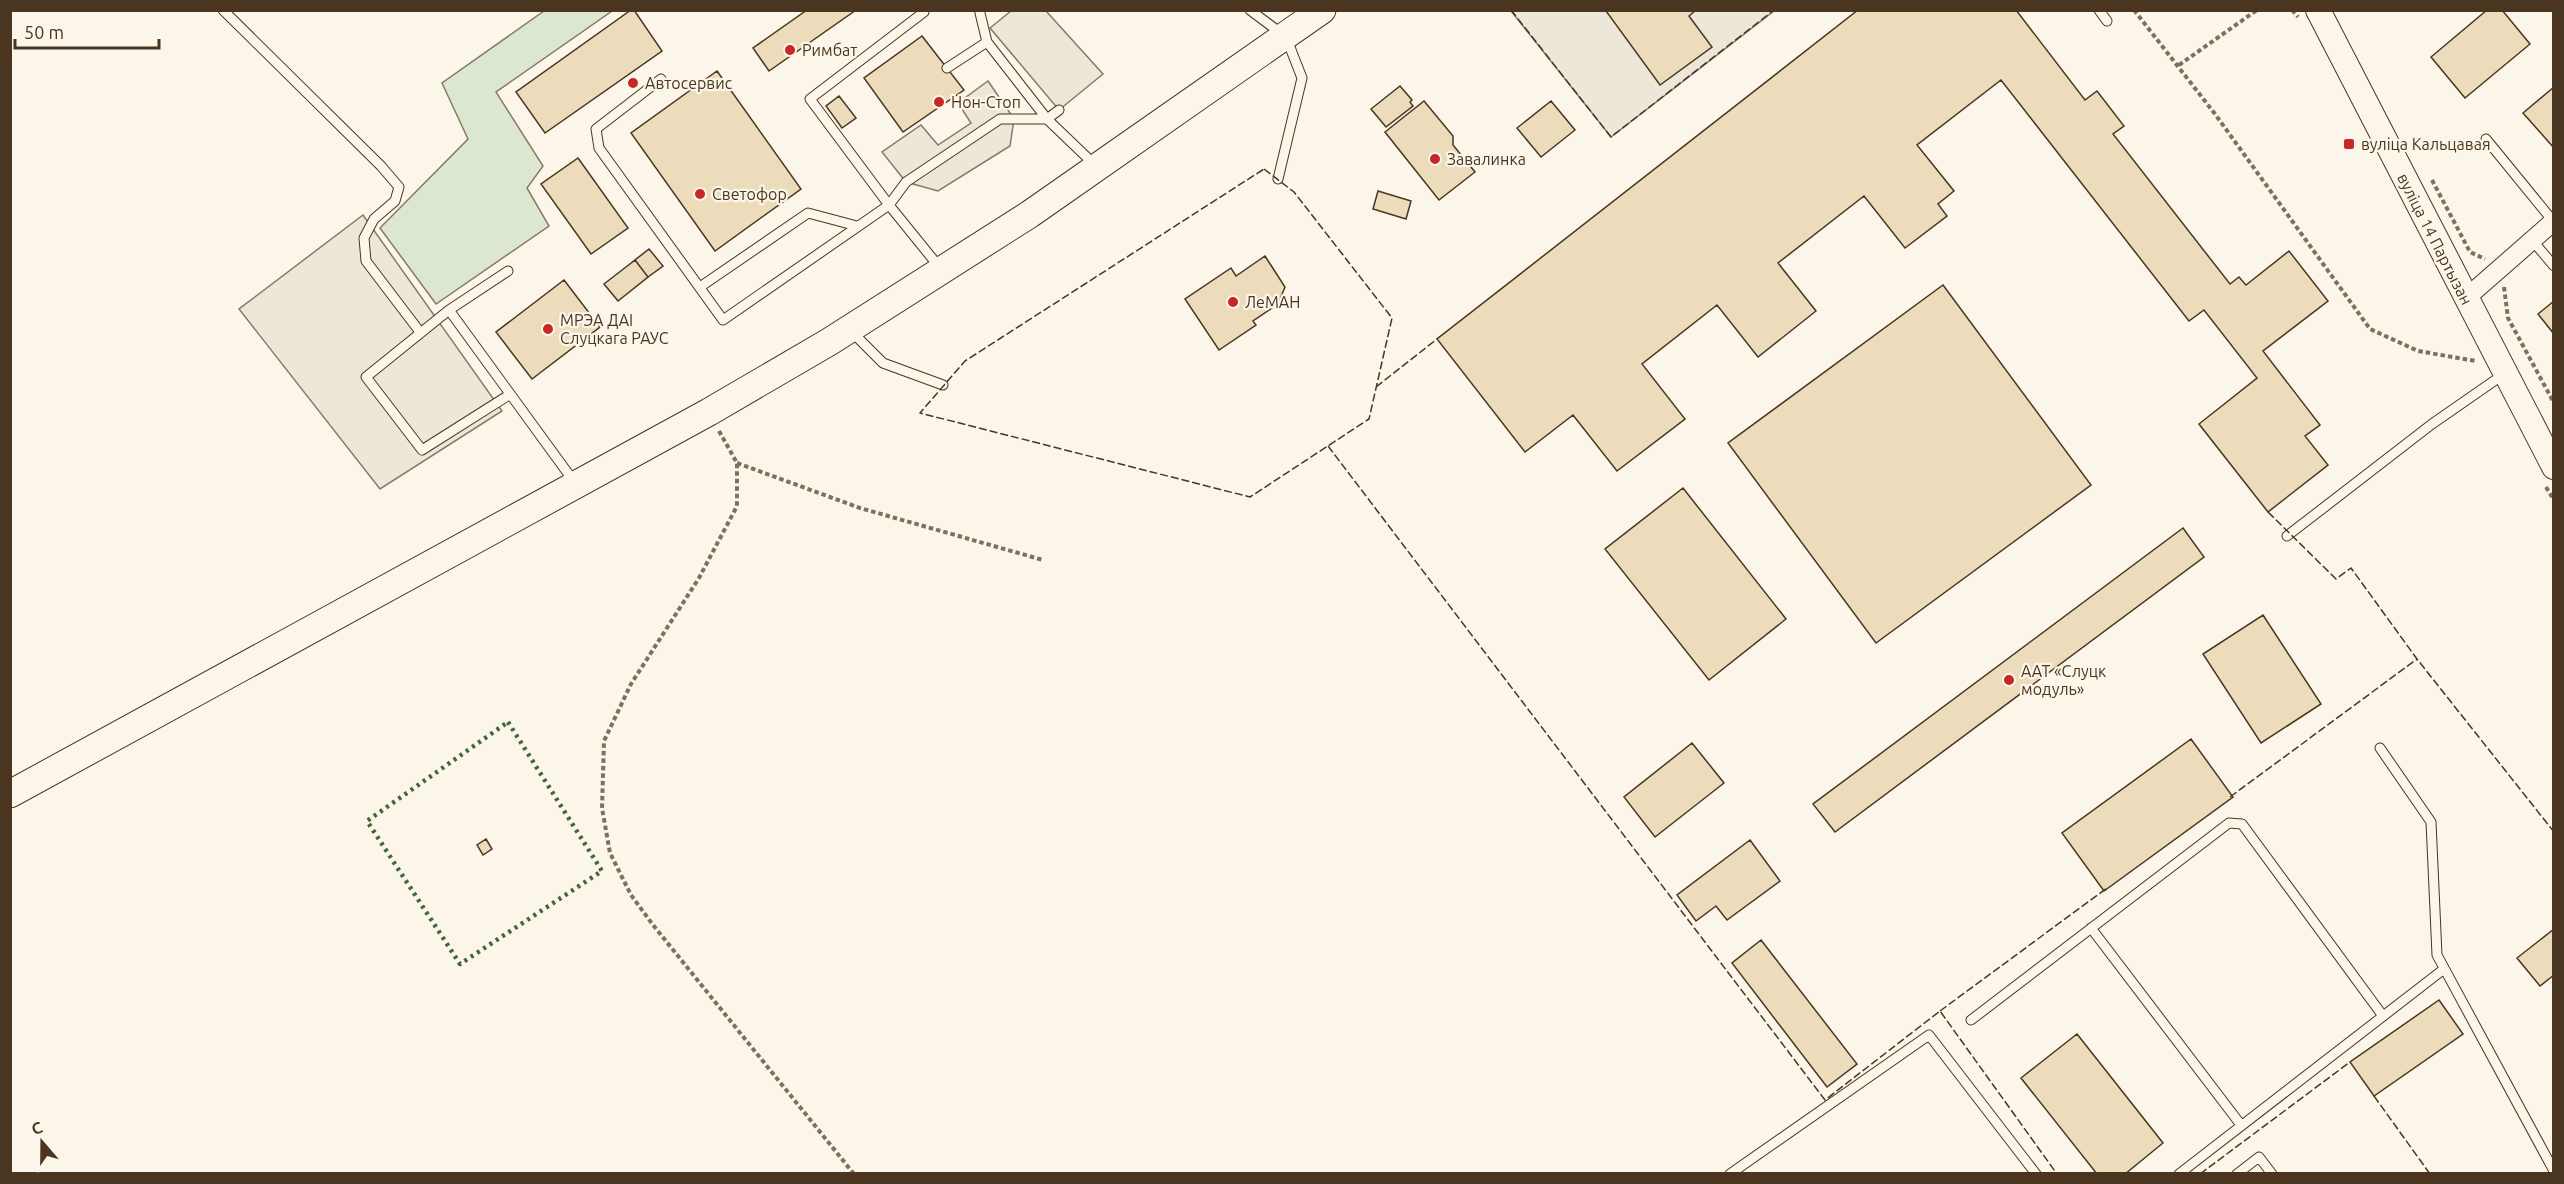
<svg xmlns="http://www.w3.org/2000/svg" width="2564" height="1184" font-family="Ubuntu,sans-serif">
	<rect width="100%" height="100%" fill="#fbf6e9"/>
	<!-- green -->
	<path fill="#dce7d0" stroke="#887966" stroke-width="1.5" d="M544,11H612L496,92L543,166L527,188L549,226L436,304L380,228L468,139L442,83Z"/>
	<!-- parking -->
	<path fill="#ede7d9" stroke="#887966" stroke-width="1.5" d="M1011,11H1046L1103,74L1059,110L990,28Z
		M1511,11H1774L1611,137Z
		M988,81L1014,119L1010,146L938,191L906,182L882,152L921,125L938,145L971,123L958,103Z
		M363,215L502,411L380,489L239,309Z"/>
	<!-- building -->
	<path fill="#ecdcbc" stroke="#4a3520" stroke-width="1.5" d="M631,10H634L662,51L545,133L516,92Z
		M807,10H856L769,71L753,48Z
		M1696,10L1689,16L1712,47L1660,85L1606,11Z
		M1858,10H2016L2085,100L2097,91L2124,126L2113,134L2230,284L2239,277L2246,285L2289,251L2328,301L2263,351L2320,425L2305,436L2328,465L2268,512L2199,424L2257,378L2204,310L2189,321L2001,80L1917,145L1954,191L1938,204L1947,216L1905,248L1864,196L1778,263L1816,311L1758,357L1717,305L1642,364L1685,419L1617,471L1573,415L1525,452L1437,339Z
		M2487,10H2502L2530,44L2465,98L2431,57Z
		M922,36L964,90L903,132L864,78Z
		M717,71L801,189L715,251L631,133Z
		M1400,86L1412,100L1410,102L1413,106L1386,127L1371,109Z
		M2554,87V148L2523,113Z
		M839,96L856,118L842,128L826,106Z
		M1424,101L1453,136V145L1475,172L1439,200L1385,132Z
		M1551,101L1575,130L1541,157L1517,128Z
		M578,158L628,228L591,254L541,184Z
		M1378,191L1411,201L1406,219L1373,209Z
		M649,249L663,266L648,277L635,260Z
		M1265,256L1285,287L1278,304L1253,321L1256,325L1219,350L1185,299L1231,268L1236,276Z
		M635,260L648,277L618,301L604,284Z
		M564,280L600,327L532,379L496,332Z
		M1943,285L2091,485L1876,643L1728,443Z
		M2554,301V334L2538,314Z
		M1683,488L1786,619L1709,680L1605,549Z
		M2183,528L2204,557L1835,832L1813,804Z
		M2263,615L2321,704L2261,743L2203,654Z
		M2191,739L2233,797L2104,891L2062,833Z
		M1692,743L1724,783L1655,837L1624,797Z
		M486,839L492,849L483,855L477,845Z
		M1750,840L1780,881L1727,920L1716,906L1696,921L1677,895Z
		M2554,929V975L2540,986L2517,958Z
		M1761,940L1857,1064L1827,1087L1732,963Z
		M2439,1000L2463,1034L2374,1096L2350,1062Z
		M2077,1034L2163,1143L2125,1174H2097L2021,1078Z"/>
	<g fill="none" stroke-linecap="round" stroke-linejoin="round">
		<defs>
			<path id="lane" d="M223,10L381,166L399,187L395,201L374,219L364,238L366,261L420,332
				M1250,10L1286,37L1302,78L1278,179
				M2099,10L2107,21
				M980,13L987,42
				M947,68L987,42L1047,119L1059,110
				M661,79L596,129L599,148L723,320L889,205L810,99L924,12
				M2486,139L2553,221
				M2532,240L2554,266
				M940,268L889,205L906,182L1000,119H1047L1096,166
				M508,271L449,310L366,377L422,450L509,395
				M700,287L808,213L857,226
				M449,310L575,483
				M851,331L883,363L943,385
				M2287,536L2432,424L2504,374
				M2380,748L2431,822L2437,955L2554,1171
				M2091,928L2241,1125
				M1971,1020L2229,823L2242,824L2383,1016
				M1730,1174L1929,1035L2036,1174
				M2179,1174L2444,969
				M2237,1174L2259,1157L2272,1174"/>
			<path id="street" d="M2465,299L2554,221"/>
			<path id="secondary" d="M2318,10L2554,467"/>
			<path id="primary" d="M10,794L709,412L829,342L1030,214L1322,10"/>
		</defs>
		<!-- lane casing -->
		<use href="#lane" stroke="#4a3520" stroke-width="11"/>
		<!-- street casing -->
		<use href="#street" stroke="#4a3520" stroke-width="20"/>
		<!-- secondary casing -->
		<use href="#secondary" stroke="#4a3520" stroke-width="26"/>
		<!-- primary casing -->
		<use href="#primary" stroke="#4a3520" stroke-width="29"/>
		<!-- path -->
		<path stroke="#7f6f5c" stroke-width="4" stroke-dasharray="4.5 3" stroke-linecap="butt" d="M2134,10L2215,114L2370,329L2418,351L2476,361
			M2292,10L2298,17
			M2179,65L2257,10
			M2432,180L2470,252L2485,259
			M2504,287L2508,318L2554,403
			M719,431L737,463V506L699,578L631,684L604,741L602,808L610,853L631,895L653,925L854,1174
			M737,463L860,508L1043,560
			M2546,487L2554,500"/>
		<!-- lane -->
		<use href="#lane" stroke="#fbf6e9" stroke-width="9"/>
		<!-- street -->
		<use href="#street" stroke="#fbf6e9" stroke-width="18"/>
		<!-- secondary -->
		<use href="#secondary" stroke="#fbf6e9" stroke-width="24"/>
		<!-- primary -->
		<use href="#primary" stroke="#fbf6e9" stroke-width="27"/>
		<!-- hedge -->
		<path stroke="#436837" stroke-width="4.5" stroke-dasharray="3 4.5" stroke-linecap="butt" d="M508,722L602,871L460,964L367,821Z"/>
		<!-- fence -->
		<path stroke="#4a3520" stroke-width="1.5" stroke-dasharray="8 3" stroke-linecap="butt" d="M1511,10L1611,137L1774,10
			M1264,169L1294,192L1392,318L1369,419L1250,497L920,413L965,361Z
			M1376,387L1437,339
			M1328,446L1825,1100L1940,1011L2057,1174
			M2268,512L2336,579L2351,568L2417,659L2554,832
			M2230,797L2417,659
			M1940,1011L2107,888
			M2374,1096L2430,1174
			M2200,1174L2350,1062"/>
	</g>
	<!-- markers -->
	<g fill="#c62828" stroke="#fbf6e9" stroke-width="2">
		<circle cx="790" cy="50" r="6"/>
		<circle cx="633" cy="83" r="6"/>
		<circle cx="939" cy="102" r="6"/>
		<rect x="2343" y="138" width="12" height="12" rx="3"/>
		<circle cx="1435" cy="159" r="6"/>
		<circle cx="700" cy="194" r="6"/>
		<circle cx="1233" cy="302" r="6"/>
		<circle cx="548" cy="329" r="6"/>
		<circle cx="2009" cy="680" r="6"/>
	</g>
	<g text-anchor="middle" stroke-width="4.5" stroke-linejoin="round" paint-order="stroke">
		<!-- poi labels -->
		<g font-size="16" fill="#4a3520" stroke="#fbf6e9" text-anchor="start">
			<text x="802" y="56">Римбат</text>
			<text x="645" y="89">Автосервис</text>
			<text x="951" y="108">Нон-Стоп</text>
			<text x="2361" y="150">вуліца Кальцавая</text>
			<text x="1447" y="165">Завалинка</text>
			<text x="712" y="200">Светофор</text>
			<text x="1245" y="308">ЛеМАН</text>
			<text x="560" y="326">МРЭА ДАІ<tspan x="560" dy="18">Слуцкага РАУС</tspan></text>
			<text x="2021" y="677">ААТ «Слуцк<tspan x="2021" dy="18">модуль»</tspan></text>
		</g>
		<!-- street labels -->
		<g font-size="16" fill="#4a3520" stroke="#fbf6e9">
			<text transform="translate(2435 239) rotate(63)" y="6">вуліца 14 Партызан</text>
		</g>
	</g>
	<!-- border -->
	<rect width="2564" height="1184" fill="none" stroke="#4a3520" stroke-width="24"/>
	<!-- north arrow -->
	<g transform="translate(42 1142) rotate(340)" stroke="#fbf6e9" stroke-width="4.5" paint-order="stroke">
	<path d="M0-4.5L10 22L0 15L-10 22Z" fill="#4a3520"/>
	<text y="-9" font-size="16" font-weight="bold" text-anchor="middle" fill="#4a3520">С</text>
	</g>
	<!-- scale -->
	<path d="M15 39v9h144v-9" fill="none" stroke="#4a3520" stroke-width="3"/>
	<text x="24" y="39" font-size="18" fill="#4a3520" stroke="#fbf6e9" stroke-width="4.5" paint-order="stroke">50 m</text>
</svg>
